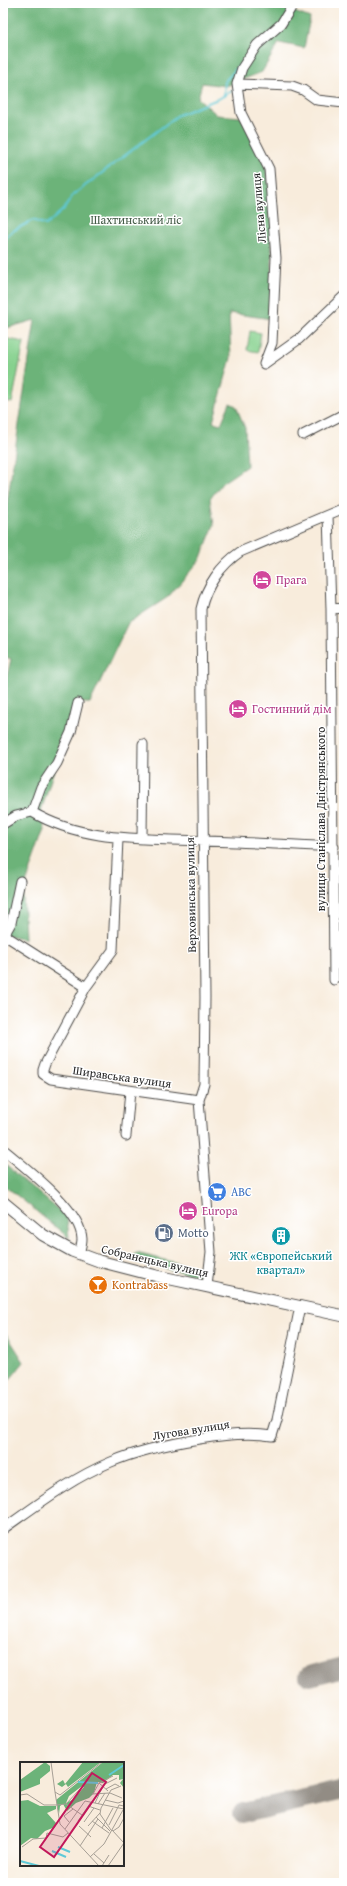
<svg xmlns="http://www.w3.org/2000/svg" width="347" height="1886" font-family="'Gentium Book Plus',serif">
	<rect width="100%" height="100%" fill="#fff"/>
	<filter id="ink" filterUnits="userSpaceOnUse"><feTurbulence type="fractalNoise" baseFrequency=".025" numOctaves="2"/><feDisplacementMap in="SourceGraphic" scale="8" xChannelSelector="R" yChannelSelector="G"/><feConvolveMatrix kernelMatrix="1 2 1 2 8 2 1 2 1" color-interpolation-filters="sRGB"/></filter>
	<filter id="wash" filterUnits="userSpaceOnUse"><feTurbulence type="fractalNoise" baseFrequency=".012" numOctaves="4" result="noise"/><feDisplacementMap in="SourceGraphic" scale="16" xChannelSelector="R" yChannelSelector="G"/><feGaussianBlur stdDeviation="0.9" result="paint"/><feColorMatrix in="noise" values="0 0 0 0 0 0 0 0 0 0 0 0 0 0 0 0 0 1.4 0 .05"/><feComposite in="paint" operator="in"/></filter>
	<g filter="url(#wash)">
		<rect width="100%" height="100%" fill="#f8ecdc"/>
		<!-- green -->
		<path fill="#86d18e" stroke="#587e5c" d="M250,331L261,333L258,352L247,350Z
			M3,338L24,342L12,403L3,401Z"/>
		<!-- forest -->
		<path fill="#6cb379" stroke="#4c6f52" d="M3,3H290L287,9L310,18L304,48L279,43L262,72L226,86L202,83L198,98L217,115L241,117L263,155L272,194V319L229,313L231,358L213,422L221,424L230,403L236,406L245,428L247,466L222,483L210,499L214,525L200,560L168,597L128,623L90,703H75L41,811L45,830L23,892L25,939L3,934V692L11,659L3,656V529L35,320L3,329Z
			M3,1163L67,1217L69,1238L3,1184Z
			M136,1253L201,1269L204,1272L203,1275L200,1276L135,1262L132,1257Z
			M3,1329L24,1362L3,1388Z"/>
		<g fill="none" stroke-linecap="round" stroke-linejoin="round">
			<!-- stream -->
			<path stroke="#5ec9d7" stroke-width="2" d="M224,96L225,81L239,66
				M3,240L11,232L33,220L46,225L64,209L73,195L178,115L220,98L233,90"/>
			<!-- taxiway -->
			<path stroke="#928c84" stroke-width="20" d="M309,1676L344,1667
				M243,1813L344,1790"/>
		</g>
	</g>
	<g filter="url(#ink)">
		<g fill="none" stroke-linecap="round" stroke-linejoin="round">
			<defs>
				<path id="minor" d="M237,84L292,86L303,90L317,100L344,103
					M264,364L272,343L276,258L269,169L241,113L237,84L242,68L257,45L281,24L294,3
					M264,364L299,339L344,296
					M303,435L344,414
					M328,515L331,609L334,980
					M331,609L344,608
					M32,812L41,787L57,763L71,732L78,703
					M3,824L16,816L32,812C84,843 145,838 203,841C247,842 291,845 334,847
					M118,839L113,950L86,987L45,1064L43,1070V1074L51,1079L199,1100
					M142,839L143,744
					M4,936L9,938L86,987
					M3,937L11,923L20,881
					M126,1136L130,1091
					M3,1149C25,1168 81,1209 82,1239C82,1244 80,1249 79,1254
					M207,1286L211,1252L199,1100L204,1084L205,997L201,609C206,586 221,565 240,552L344,508
					M3,1529C37,1505 72,1478 111,1462C139,1450 169,1444 199,1439C222,1435 248,1432 272,1436L277,1420L300,1306"/>
				<path id="major" d="M3,1202L43,1235L72,1251L99,1261L157,1276L344,1316"/>
			</defs>
			<!-- minor casing -->
			<use href="#minor" stroke="#4a4846" stroke-width="11"/>
			<!-- major casing -->
			<use href="#major" stroke="#4a4846" stroke-width="13"/>
			<!-- minor -->
			<use href="#minor" stroke="#fff" stroke-width="9"/>
			<!-- major -->
			<use href="#major" stroke="#fff" stroke-width="11"/>
		</g>
	</g>
	<!-- icons -->
	<defs>
		<symbol id="hotel-disc" viewBox="-11 -11 22 22"><circle r="9.5" fill="#d1479c" stroke="#fff"/><path d="M-6-4.5h1.5V1H6V5H4.5V3h-9V5H-6ZM-4 0a1.8 1.8 0 1 1 3.6 0ZM.5 0V-2.5h3Q6-2.5 6 0Z" fill="#fff"/></symbol>
		<symbol id="supermarket-disc" viewBox="-11 -11 22 22"><circle r="9.5" fill="#3f7fe0" stroke="#fff"/><path d="M-6-5.5h2.5l.6 2H6L4.5 2H-2.5L-4.4-4H-6ZM-1.5 3.2a1.3 1.3 0 1 0 .1 0ZM3 3.2a1.3 1.3 0 1 0 .1 0Z" fill="#fff"/></symbol>
		<symbol id="fuel-disc" viewBox="-11 -11 22 22"><circle r="9.5" fill="#5c6f8a" stroke="#fff"/><path d="M-5.5-6h7V0h2V4h1.3V-2.5L3-4.5l.8-.8L6-3V5H2.5V1h-1V6h-7ZM-4.2-4.7v3.2H.2V-4.7Z" fill="#fff"/></symbol>
		<symbol id="building-disc" viewBox="-11 -11 22 22"><circle r="9.5" fill="#0f9aa8" stroke="#fff"/><path d="M-4-6H4V6H1V3H-1V6H-4ZM-2.5-4.3h1.7v1.8h-1.7ZM.8-4.3h1.7v1.8H.8ZM-2.5-1h1.7V.8h-1.7ZM.8-1h1.7V.8H.8Z" fill="#fff"/></symbol>
		<symbol id="bar-disc" viewBox="-11 -11 22 22"><circle r="9.5" fill="#e8710a" stroke="#fff"/><path d="M-6-5H6L.8 .8V4.5H3.5V6h-7V4.5H-.8V.8Z" fill="#fff"/></symbol>
	</defs>
	<g fill-rule="evenodd">
		<use href="#hotel-disc" x="251" y="569" width="22" height="22"/>
		<use href="#hotel-disc" x="227" y="698" width="22" height="22"/>
		<use href="#supermarket-disc" x="206" y="1181" width="22" height="22"/>
		<use href="#hotel-disc" x="177" y="1200" width="22" height="22"/>
		<use href="#fuel-disc" x="153" y="1222" width="22" height="22"/>
		<use href="#building-disc" x="270" y="1225" width="22" height="22"/>
		<use href="#bar-disc" x="87" y="1274" width="22" height="22"/>
	</g>
	<g text-anchor="middle" stroke-width="3" stroke-linejoin="round" paint-order="stroke">
		<!-- street labels -->
		<g font-size="12" fill="#2b2b2b" stroke="#fff">
			<text transform="translate(259 208) rotate(-95)" y="4">Лісна вулиця</text>
			<text transform="translate(321 819) rotate(-90)" y="4">вулиця Станіслава Дністрянського</text>
			<text transform="translate(191 895) rotate(-91)" y="4">Верховинська вулиця</text>
			<text transform="translate(122 1077) rotate(8)" y="4">Ширавська вулиця</text>
			<text transform="translate(155 1261) rotate(13)" y="4">Собранецька вулиця</text>
			<text transform="translate(191 1430) rotate(-9)" y="4">Лугова вулиця</text>
		</g>
		<!-- park labels -->
		<g font-size="12" fill="#465d49" stroke="#fff">
			<text x="136" y="224">Шахтинський ліс</text>
		</g>
		<!-- hotel labels -->
		<g font-size="12" fill="#b23c85" stroke="#fff" text-anchor="start">
			<text x="276" y="584">Прага</text>
			<text x="252" y="713">Гостинний дім</text>
			<text x="202" y="1215">Europa</text>
		</g>
		<!-- shop labels -->
		<g font-size="12" fill="#366cbe" stroke="#fff" text-anchor="start">
			<text x="231" y="1196">ABC</text>
		</g>
		<!-- service labels -->
		<g font-size="12" fill="#4e5e75" stroke="#fff" text-anchor="start">
			<text x="178" y="1237">Motto</text>
		</g>
		<!-- culture labels -->
		<g font-size="12" fill="#0d838f" stroke="#fff">
			<text x="281" y="1260">ЖК «Європейський<tspan x="281" dy="14">квартал»</tspan></text>
		</g>
		<!-- food labels -->
		<g font-size="12" fill="#c56008" stroke="#fff" text-anchor="start">
			<text x="112" y="1289">Kontrabass</text>
		</g>
	</g>
	<!-- overview -->
	<g transform="translate(20 1762)">
		<rect width="104" height="104" fill="#f8ecdc"/>
		<path d="M25,0L30,4V9L20,17V22L0,30V18ZM63,0H81L48,25L46,22L42,25L37,22L43,18L45,22ZM83,0H104V26L100,21L103,17L99,18V13H93L83,21L77,20L74,31L69,36L56,41L47,49L43,42L40,44L39,52L36,38ZM62,24L64,25L54,37L46,41L49,34ZM8,38L20,44H36V47L27,51L36,61L35,65L25,69L17,77L11,76L0,84V39Z" fill="#6cb379" fill-rule="evenodd"/>
		<path fill="none" stroke="#5ec9d7" stroke-width="2" d="M89,13L104,3M58,20L78,21M38,85L50,90M32,89L46,95M0,99L19,104"/>
		<path fill="none" stroke="#a69f95" stroke-width="1" d="M31,0L35,30L40,33L82,0M79,21L88,29M85,22L97,16M86,27L95,22L99,24M35,30L40,62L79,104M72,32L90,31L102,36M73,32L79,21L93,14M0,33L7,32L24,43H36M85,38L98,41L104,39M75,41L82,26M46,42L62,53M78,42L85,31M36,43L46,42L60,27M68,44L80,48M76,55L90,69M58,59L71,40M72,59L89,71M49,60L44,54L53,47M64,60L74,46M89,63L99,43L104,44M59,64L71,75M68,64L80,51M82,66L93,46M45,67L65,39L104,47M91,68L80,52L81,46L91,28L101,24M93,69L99,65L104,56M60,84L78,57M2,85L13,77L26,76L27,71L43,75L48,71M74,92L84,101M70,95L84,82L103,48M82,104L89,93M88,104L104,81L92,68"/>
		<path fill="#c2185b" fill-opacity="0.15" stroke="#c2185b" stroke-width="2" d="M72,11L86,20L34,95L20,85Z"/>
		<rect width="104" height="104" fill="none" stroke="#2b2b2b" stroke-width="2"/>
	</g>
	<!-- margin -->
	<rect width="347" height="1886" fill="none" stroke="#fff" stroke-width="16"/>
</svg>
